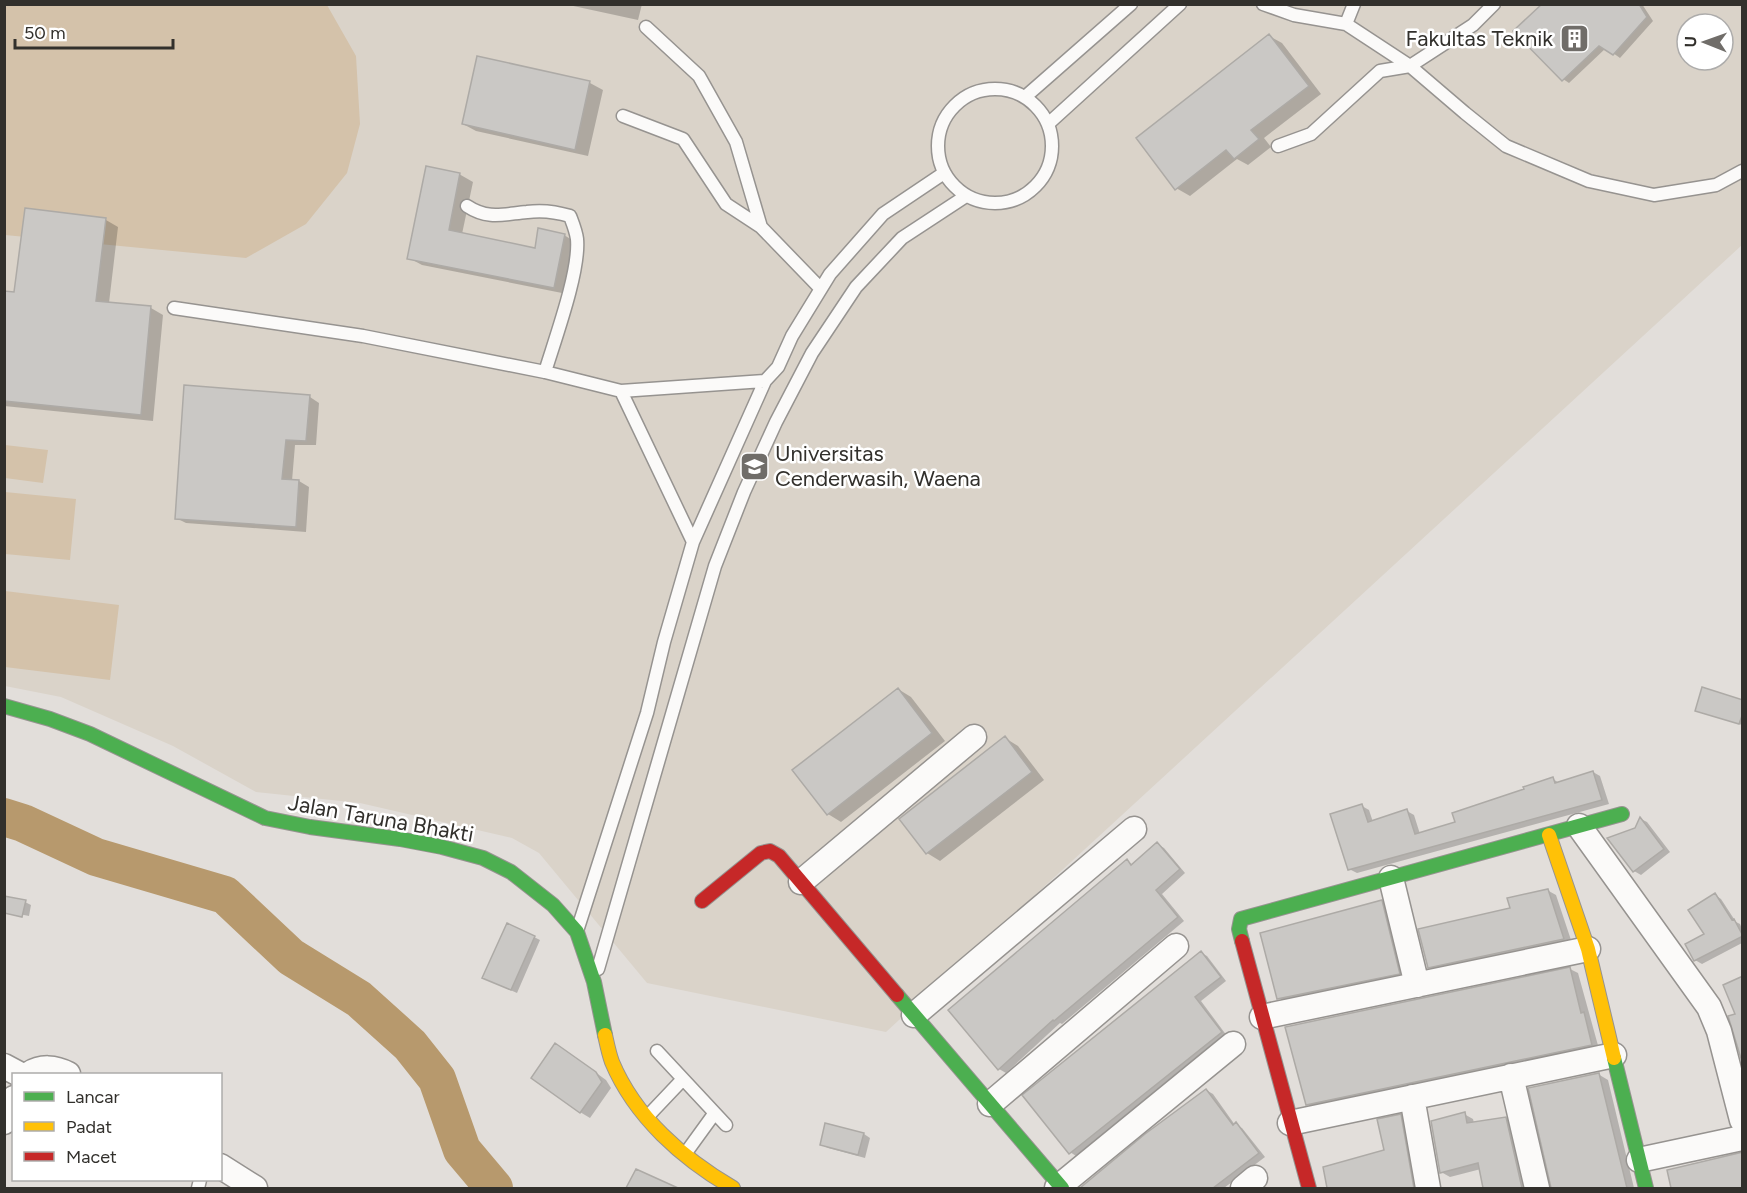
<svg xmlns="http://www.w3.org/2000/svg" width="1747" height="1193" font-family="Figtree,sans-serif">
	<rect width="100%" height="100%" fill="#e2deda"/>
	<!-- built -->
	<path fill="#dad3c9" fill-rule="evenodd" d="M4,5H1742V245L886,1032L647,983L539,853L512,838L360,803L256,792L173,746L61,697L5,686ZM1687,24H1723V60H1687Z"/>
	<!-- grass -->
	<path fill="#d4c2aa" d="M4,5H327L356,56L360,124L347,173L306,224L246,258L5,235Z
		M5,445L48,450L43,483L5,478Z
		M5,492L76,499L70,560L5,554Z
		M5,591L119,605L110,680L5,667Z"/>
	<!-- shadow -->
	<path fill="#0003" d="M564,4H642L638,20Z
		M1544,4H1642L1653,21L1620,58L1606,48L1569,83L1563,79Z
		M1269,36L1282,43L1321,94L1264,138L1271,147L1248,165L1237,159L1190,196L1176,188Z
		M478,58L590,83L603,90L588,156L476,131L463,124Z
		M459,174L473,182L462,234L536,249L564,235L577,243L567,294L422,265L409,258Z
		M106,220L118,227L109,303L151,308L163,315L153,421L4,406V293L15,294Z
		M310,397L319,403L316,445H295L292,481H299L309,487L306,532L186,523L176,518Z
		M898,689L911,697L945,741L841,822L828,814Z
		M1742,701V725L1697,710Z
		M1005,738L1018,746L1044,780L940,861L927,853L901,819Z
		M1593,772L1600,776L1609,804L1357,873L1349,869L1362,806L1369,810L1373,822L1407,811L1414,815L1420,834L1457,823L1553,779L1559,783Z
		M1641,819L1647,822L1670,852L1641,875L1634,871L1610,839L1636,829Z
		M1157,844L1164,848L1185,873L1162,894L1184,921L1062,1024L1060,1023L1006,1073L999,1069L950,1010L1127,861L1133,865Z
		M1547,890L1556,895L1572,943L1438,972L1429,967L1511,909Z
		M1715,895L1721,899L1736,922L1740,924L1742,929V943L1702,964L1695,960L1706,935Z
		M1381,901L1388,905L1405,977L1285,1002L1279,998Z
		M25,902L31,905L29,916L4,911Z
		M534,937L540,940L517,993L490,981Z
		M1201,953L1207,956L1226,981L1201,1001L1227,1036L1076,1156L1070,1152Z
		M1570,969L1578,973L1599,1049L1315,1108L1307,1104Z
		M566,1051L606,1080L611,1088L590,1118L580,1112Z
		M1598,1074L1608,1080L1634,1188H1552Z
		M1206,1090L1213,1094L1235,1125L1242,1128L1265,1157L1224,1188H1091L1087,1184Z
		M1464,1114L1473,1119L1474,1123L1506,1118L1515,1123L1530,1188H1485L1481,1169L1450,1177L1441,1172Z
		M1400,1116L1407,1120L1419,1188H1329V1184L1386,1152Z
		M826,1125L864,1134L870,1138L865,1158L828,1148L822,1145Z
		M1742,1154V1188H1673L1669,1171Z
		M636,1171L675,1188H628Z"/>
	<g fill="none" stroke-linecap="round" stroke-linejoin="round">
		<!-- river -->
		<path stroke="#b7996d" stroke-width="38" d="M4,817L23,823L96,857L225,895L291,957L359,999L410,1045L437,1079L462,1150L494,1188"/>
	</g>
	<!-- building -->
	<path fill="#cac8c5" stroke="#adaaa6" stroke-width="1.5" d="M1542,4H1639L1647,17L1613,55L1599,46L1562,81L1513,31Z
		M1269,34L1309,86L1251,130L1259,139L1234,159L1226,150L1175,190L1136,138Z
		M477,56L590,81L575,150L462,124Z
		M426,166L460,173L449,230L535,248L538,228L565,234L554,288L407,259Z
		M25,208L106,218L96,301L151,306L141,415L4,401V291L14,292Z
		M184,385L310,395L306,441L286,440L282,479L299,480L296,527L175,519Z
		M1702,687L1743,700V713L1739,724L1695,711Z
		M898,688L932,733L827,815L792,770Z
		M1005,736L1032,772L926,854L899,819Z
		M1593,771L1602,800L1348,870L1330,814L1362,804L1368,822L1407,809L1415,834L1455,822L1452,813L1524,789L1523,787L1553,777L1555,783Z
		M1640,817L1664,849L1633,872L1607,838L1635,828Z
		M1157,842L1180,869L1156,890L1178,917L1054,1021L1053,1020L998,1070L948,1010L1127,859L1131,865Z
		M1548,889L1564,939L1428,968L1418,929L1510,908L1507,898Z
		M1715,893L1732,920L1734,919L1743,936L1694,961L1685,944L1704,934L1688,910Z
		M4,896L26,900L22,917L4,913Z
		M1382,900L1400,974L1277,999L1260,933Z
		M507,923L535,936L511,990L482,978Z
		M1201,951L1221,977L1195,997L1222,1032L1069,1154L1022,1095Z
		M1570,967L1581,1013L1584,1012L1592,1045L1306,1105L1285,1027Z
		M1743,976V1065L1728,1016L1735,1014L1723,985Z
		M555,1043L596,1072L602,1082L580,1113L531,1078Z
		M1599,1073L1627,1188H1551L1528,1088Z
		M1206,1089L1233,1125L1236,1122L1259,1153L1213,1188H1080L1145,1134Z
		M1465,1112L1467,1123L1506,1117L1522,1188H1483L1478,1163L1440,1173L1431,1121Z
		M1401,1114L1414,1188H1327L1323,1167L1384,1150L1377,1119Z
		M825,1123L864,1133L858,1155L820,1145Z
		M1743,1152V1188H1671L1667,1170Z
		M636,1169L678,1188H626Z"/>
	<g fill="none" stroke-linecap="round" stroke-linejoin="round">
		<defs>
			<path id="lane" d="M1263,4L1294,15L1346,24L1410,66L1465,113L1506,146L1589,181L1654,195L1716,185L1742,171
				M1346,24L1354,4
				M646,27L699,76L736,142L761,227
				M938 146a57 57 0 1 1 114 0a57 57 0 1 1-114 0Z
				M1025,97L1131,4
				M623,116L683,139L726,204L761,227L821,289
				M1048,124L1180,4
				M1278,146L1311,134L1380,71L1410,66L1473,25L1494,4
				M467,206C488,220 504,214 527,212C541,210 557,212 570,216C573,224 576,231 577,239C580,271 555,339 545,372
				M174,308L363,336L545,372L621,391L765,381
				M621,391L693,542
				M578,928L647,713L664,642L693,542L765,381L778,367L792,336L830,274L883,214L944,173
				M598,969L715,566L744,492L776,422L812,353L856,287L902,238L966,196
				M657,1051L726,1125
				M647,1117L683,1079
				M685,1154L714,1114
				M198,1188L200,1180"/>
			<path id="street" d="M1579,826L1709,1007L1719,1031L1742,1120
				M1391,878L1417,985
				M801,882L974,737
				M914,1015L1134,829
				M1262,1017L1588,949
				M4,1066L19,1074
				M29,1074C41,1066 55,1067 68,1074
				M1511,1076L1537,1188
				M1412,1097L1428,1188
				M990,1104L1176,946
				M4,1122L14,1098
				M1290,1123L1614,1055
				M1639,1160L1742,1138
				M220,1166L255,1188
				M1057,1188L1233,1044
				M1243,1188L1255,1178"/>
			<path id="fast" d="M4,706L50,719L90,734L265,818L310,827L400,839L442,847L483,858L511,872L553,905L577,932L594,982L605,1035
				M1242,941L1239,929L1241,919L1622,814
				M897,995L1062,1188
				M1614,1058L1646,1188"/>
			<path id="slow" d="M1549,835L1588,949L1614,1058
				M605,1035C607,1044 609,1054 612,1062C635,1117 683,1159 733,1188"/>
			<path id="jam" d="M702,901L761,853L770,851L779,856L897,995
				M1242,941L1309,1188"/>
		</defs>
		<!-- lane casing -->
		<use href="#lane" stroke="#969390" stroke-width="15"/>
		<!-- street casing -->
		<use href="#street" stroke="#969390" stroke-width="27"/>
		<!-- fast casing -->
		<use href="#fast" stroke="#969390" stroke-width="16"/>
		<!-- slow casing -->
		<use href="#slow" stroke="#969390" stroke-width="16"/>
		<!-- jam casing -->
		<use href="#jam" stroke="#969390" stroke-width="16"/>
		<!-- lane -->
		<use href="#lane" stroke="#fbfaf9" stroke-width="12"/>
		<!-- street -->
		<use href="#street" stroke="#fbfaf9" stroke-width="24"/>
		<!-- fast -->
		<use href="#fast" stroke="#4caf50" stroke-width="14"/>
		<!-- slow -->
		<use href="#slow" stroke="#ffc107" stroke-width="14"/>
		<!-- jam -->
		<use href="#jam" stroke="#c62828" stroke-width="14"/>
	</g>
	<!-- icons -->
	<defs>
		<symbol id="building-square" viewBox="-11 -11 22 22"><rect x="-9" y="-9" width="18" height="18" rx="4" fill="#706d69" stroke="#fff"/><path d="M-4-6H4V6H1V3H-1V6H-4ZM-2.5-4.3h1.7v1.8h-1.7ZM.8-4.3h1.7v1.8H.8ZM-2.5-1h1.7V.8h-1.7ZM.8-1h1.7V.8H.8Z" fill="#fff"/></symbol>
		<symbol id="university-square" viewBox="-11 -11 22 22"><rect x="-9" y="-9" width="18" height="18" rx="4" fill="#706d69" stroke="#fff"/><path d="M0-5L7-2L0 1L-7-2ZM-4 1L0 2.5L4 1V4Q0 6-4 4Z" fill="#fff"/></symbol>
	</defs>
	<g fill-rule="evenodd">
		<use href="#building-square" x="1558" y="22" width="33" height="33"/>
		<use href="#university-square" x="738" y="450" width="33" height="33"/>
	</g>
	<g text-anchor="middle" stroke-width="5" stroke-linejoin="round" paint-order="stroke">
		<!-- poi labels -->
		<g font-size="22" fill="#32302c" stroke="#fff" text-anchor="end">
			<text x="1553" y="46">Fakultas Teknik</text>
			<text x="775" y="461" text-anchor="start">Universitas<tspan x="775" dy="25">Cenderwasih, Waena</tspan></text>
		</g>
		<!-- street labels -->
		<g font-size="22" fill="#32302c" stroke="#fff">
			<text transform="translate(381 818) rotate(10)" y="8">Jalan Taruna Bhakti</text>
		</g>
	</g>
	<!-- border -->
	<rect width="1747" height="1193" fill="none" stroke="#32302c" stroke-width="12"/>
	<!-- legend -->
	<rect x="12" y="1073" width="210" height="108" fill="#ffffff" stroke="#adacab" stroke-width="1.5"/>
	<rect x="24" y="1092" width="30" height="9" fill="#4caf50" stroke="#adacab" stroke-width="1.5"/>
	<text x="66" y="1103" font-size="18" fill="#32302c">Lancar</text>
	<rect x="24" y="1122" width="30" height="9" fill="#ffc107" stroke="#adacab" stroke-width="1.5"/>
	<text x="66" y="1133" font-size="18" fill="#32302c">Padat</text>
	<rect x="24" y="1152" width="30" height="9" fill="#c62828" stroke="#adacab" stroke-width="1.5"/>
	<text x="66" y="1163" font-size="18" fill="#32302c">Macet</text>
	<!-- north arrow -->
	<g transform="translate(1705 42) rotate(271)"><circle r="28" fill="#ffffff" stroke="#adacab" stroke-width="1.5"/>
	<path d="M0-4.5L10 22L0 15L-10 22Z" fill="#706d69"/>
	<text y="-9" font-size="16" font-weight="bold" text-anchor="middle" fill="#32302c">U</text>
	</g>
	<!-- scale -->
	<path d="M15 39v9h158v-9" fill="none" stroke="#32302c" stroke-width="3"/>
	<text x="24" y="39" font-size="18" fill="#32302c" stroke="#ffffff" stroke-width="4.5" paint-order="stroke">50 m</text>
</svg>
